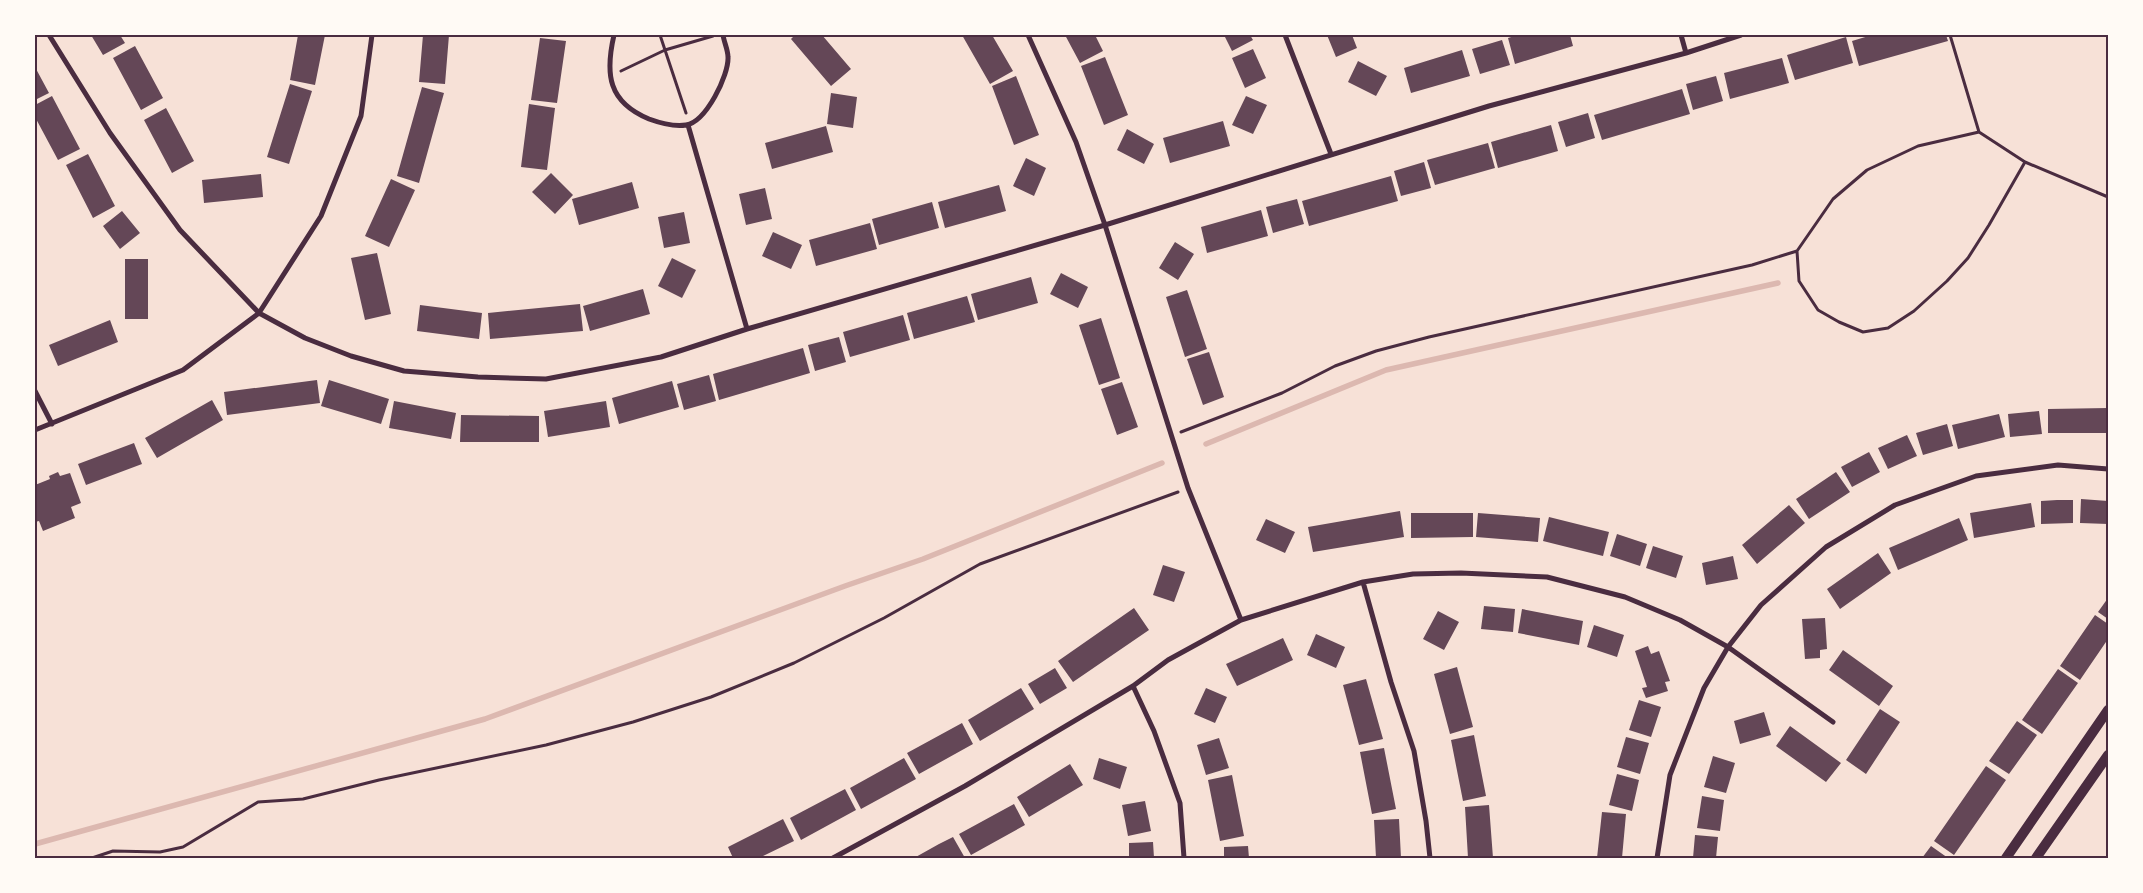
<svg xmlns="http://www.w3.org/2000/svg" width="2143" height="893" font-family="Inter,sans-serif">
	<rect width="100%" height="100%" fill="#f7e1d7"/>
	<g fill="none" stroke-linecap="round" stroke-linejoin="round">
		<!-- stream -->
		<path stroke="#dcb8b0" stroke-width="5.5" d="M1206,444L1386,370L1778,283
			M35,844L485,719L845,586L923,559L1162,463"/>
	</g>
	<!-- building -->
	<path fill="#644757" d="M91,35H120L125,43L103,55Z
		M298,35H325L315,85L290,80Z
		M423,35H449L445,84L419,82Z
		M795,35H822L851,69L831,86L791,39Z
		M962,35H992L1013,71L990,84Z
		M1065,35H1095L1103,51L1080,63Z
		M1224,35H1250L1253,40L1232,51Z
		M1327,35H1352L1357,48L1336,57Z
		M1518,35H1570L1573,46L1515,64L1508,38Z
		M1872,35H1946L1948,41L1859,66L1852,41Z
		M1846,37L1853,63L1795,80L1787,55Z
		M540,38L566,41L557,103L531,100Z
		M1502,40L1510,65L1480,74L1472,49Z
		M135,46L163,98L141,110L113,58Z
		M1253,49L1266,78L1245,88L1232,58Z
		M1462,50L1470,76L1411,93L1404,68Z
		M1105,57L1128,115L1104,125L1081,66Z
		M1782,58L1789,83L1730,99L1724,73Z
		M1358,61L1387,76L1376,96L1348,82Z
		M35,67L49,93L35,100Z
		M1016,76L1039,135L1014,145L992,86Z
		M1716,76L1723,101L1693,110L1686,84Z
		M290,84L312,91L289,164L267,157Z
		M422,87L444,93L419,183L397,176Z
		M1682,89L1690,114L1602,140L1594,115Z
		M831,93L857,97L853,128L827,124Z
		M52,96L80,149L58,160L35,117V105Z
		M1246,96L1267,105L1253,134L1232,125Z
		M529,104L555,108L547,170L521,167Z
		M166,108L194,161L172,173L144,120Z
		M1588,113L1595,138L1566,147L1558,122Z
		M1223,121L1230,146L1170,163L1163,138Z
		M1551,125L1558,151L1498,168L1491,142Z
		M826,126L833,152L772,169L765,143Z
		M1127,129L1154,144L1144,164L1117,150Z
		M1488,143L1495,168L1435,185L1427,160Z
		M88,154L115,206L93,218L66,165Z
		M1026,158L1046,168L1034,196L1013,186Z
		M1424,162L1431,188L1401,196L1394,171Z
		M551,173L573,195L555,214L532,192Z
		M261,174L263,197L204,203L202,180Z
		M1391,176L1398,201L1309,226L1302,201Z
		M391,179L415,190L389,247L365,236Z
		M632,182L639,208L579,225L572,199Z
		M999,185L1006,211L945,228L938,202Z
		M765,188L772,219L746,225L739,194Z
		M1297,199L1304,224L1273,233L1266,207Z
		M932,202L939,228L879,245L872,219Z
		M1261,210L1268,236L1207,253L1201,227Z
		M122,211L140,233L120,249L103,226Z
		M684,212L690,243L664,248L658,217Z
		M870,223L877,249L816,266L809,240Z
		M773,232L802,245L791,269L762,256Z
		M1175,242L1194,254L1178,280L1159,268Z
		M377,253L391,314L365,320L351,258Z
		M672,258L696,270L682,298L658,286Z
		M125,259H148V319H125Z
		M1061,273L1088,287L1078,308L1050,294Z
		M1031,277L1038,303L978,320L971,294Z
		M643,289L650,314L590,331L583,306Z
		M1187,290L1207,349L1185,357L1166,297Z
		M967,296L975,322L914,339L907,313Z
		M580,304L583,331L490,339L488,313Z
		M420,305L482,313L479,339L417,331Z
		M903,315L910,340L850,357L843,332Z
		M1101,318L1120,378L1099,385L1079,325Z
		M110,320L118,342L58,366L49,345Z
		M839,337L846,362L815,371L808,345Z
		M803,348L810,373L719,400L713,374Z
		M1209,352L1224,397L1203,405L1187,359Z
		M709,375L716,401L684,410L677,384Z
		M317,380L320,403L227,415L224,392Z
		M329,380L389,399L381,424L321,406Z
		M672,381L679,407L619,424L612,398Z
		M1122,382L1138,427L1117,435L1101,389Z
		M212,400L223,420L157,458L145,438Z
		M394,401L456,413L451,439L389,428Z
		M606,401L610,427L548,437L544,411Z
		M2108,408V433H2048V409Z
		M2039,411L2042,434L2010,437L2008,414Z
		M1999,414L2005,437L1958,449L1952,425Z
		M461,415L539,416V442H460Z
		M1947,424L1953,446L1923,455L1916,433Z
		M1907,435L1917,456L1888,469L1878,448Z
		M134,443L142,464L86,485L78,464Z
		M1869,452L1880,472L1852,487L1841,467Z
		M58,472L60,476L70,473L81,503L71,507L75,518L43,531L39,521L35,522V485L50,479L49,476Z
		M1836,472L1850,492L1809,519L1796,499Z
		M2081,499L2108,501V524L2080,523Z
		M2057,500H2073V523L2041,524V501Z
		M2031,503L2035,527L1974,538L1970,513Z
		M1789,505L1805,523L1757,564L1742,545Z
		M1400,511L1404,537L1313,552L1308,527Z
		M1411,513H1473V537L1411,538Z
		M1478,513L1540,518L1538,542L1476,537Z
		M1549,517L1609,532L1603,556L1543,541Z
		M1959,518L1968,540L1898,570L1889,548Z
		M1266,519L1295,532L1285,553L1256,540Z
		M1617,534L1647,544L1640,566L1610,556Z
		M1653,546L1683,556L1676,578L1646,568Z
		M1878,553L1891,573L1840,609L1827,589Z
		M1733,556L1738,579L1706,585L1702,563Z
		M1163,565L1185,572L1174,602L1153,595Z
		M2108,598V619L2098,612Z
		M1484,606L1515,609L1513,632L1481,629Z
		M1134,608L1149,630L1073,682L1058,661Z
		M1522,609L1583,621L1579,645L1518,633Z
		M1438,611L1459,622L1444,650L1423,639Z
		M2095,615L2108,624V639L2080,680L2060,666Z
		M1825,618L1827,649L1820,650V658L1805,659L1802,619Z
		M1594,625L1624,635L1617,657L1587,647Z
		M1316,634L1345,647L1336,668L1307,655Z
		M1283,638L1293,660L1237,686L1226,664Z
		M1648,646L1651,654L1659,651L1670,681L1665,682L1668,691L1646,698L1642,688L1647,687L1635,651Z
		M1843,650L1893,686L1879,706L1829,670Z
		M1457,667L1473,727L1450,734L1434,674Z
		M1055,668L1067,688L1040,704L1028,684Z
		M2058,669L2078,683L2042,734L2022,720Z
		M1366,679L1383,739L1359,745L1343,685Z
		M1021,688L1034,709L980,741L968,720Z
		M1206,688L1227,697L1215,723L1194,714Z
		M1639,700L1661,707L1651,737L1629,730Z
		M1880,709L1900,722L1866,774L1846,760Z
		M1764,712L1771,735L1740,744L1734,721Z
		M2017,721L2037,735L2009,774L1989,761Z
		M962,723L973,744L919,774L907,753Z
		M1790,726L1841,763L1826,782L1776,746Z
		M1474,735L1486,796L1463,801L1451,740Z
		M1626,737L1649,743L1640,774L1617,767Z
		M1219,738L1229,768L1206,775L1197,745Z
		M1384,748L1396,809L1372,814L1360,752Z
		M1713,756L1735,763L1726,793L1704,787Z
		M904,758L916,779L861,809L850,788Z
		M1099,758L1127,767L1120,789L1093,779Z
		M1070,764L1083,785L1029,817L1017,797Z
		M1986,766L2006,780L1954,855L1934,841Z
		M1617,774L1639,780L1632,811L1609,805Z
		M1232,775L1244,836L1220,841L1208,780Z
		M845,789L856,810L801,840L790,818Z
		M1702,796L1724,800L1720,831L1697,828Z
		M1145,801L1151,831L1128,836L1122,805Z
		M1014,804L1025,825L971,855L959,834Z
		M1489,805L1493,858H1468L1465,807Z
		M1602,812L1626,814L1622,858H1597Z
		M783,819L794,841L759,858H733L728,847Z
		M1399,819L1401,858H1376L1374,820Z
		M1695,835L1718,837L1716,858H1693Z
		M953,837L965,858H914L939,844Z
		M1153,842L1154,858H1129V843Z
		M1248,846L1249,858H1224V847Z
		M1931,846L1948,858H1922Z"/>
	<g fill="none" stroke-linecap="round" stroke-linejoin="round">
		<!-- path -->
		<path stroke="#4a2c40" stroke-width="3" d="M660,35L686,113
			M1950,35L1979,132
			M621,71L665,50L713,36
			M1797,251L1799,281L1818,310L1839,322L1863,332L1888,328L1914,311L1947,281L1968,258L1989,225L2025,162
			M1181,432L1282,393L1335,366L1376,351L1429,337L1752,265L1797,251L1833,199L1867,170L1918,146L1979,132L2025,162L2108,197
			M92,858L113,851L160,852L183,847L258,802L303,799L379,780L546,745L633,722L711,697L794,663L884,618L980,564L1178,492"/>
		<!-- minor -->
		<path stroke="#4a2c40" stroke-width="5" d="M49,35L110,133L180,230L259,313L305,338L351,356L404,371L478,377L546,379L661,357L747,329L1105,225L1489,106L1686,53L1741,35
			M614,35C605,74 608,102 649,119C660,123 674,127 686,125C706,122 729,75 728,57C728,50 724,42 723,35
			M1028,35L1076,142L1105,225L1188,488L1241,620
			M1285,35L1331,154
			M1681,35L1686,53
			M688,125L747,329
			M35,391L52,424
			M35,430L183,370L259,313L321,216L361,116L372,35
			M1363,582L1391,682L1414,751L1426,821L1430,858
			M1133,686L1154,731L1180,803L1184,858
			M833,858L965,786L1133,686L1168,660L1241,620L1363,582L1413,574L1461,573L1547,577L1625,597L1680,620L1728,647L1833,722
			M1657,858L1670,775L1704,688L1728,647L1761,605L1826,547L1895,505L1976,476L2058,465L2108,469"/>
		<!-- secondary -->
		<path stroke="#4a2c40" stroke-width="10" d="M2006,858L2108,710
			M2036,858L2108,755"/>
	</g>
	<!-- border -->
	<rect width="2143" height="893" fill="none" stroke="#fffaf5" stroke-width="72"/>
	<rect x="36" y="36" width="2071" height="821" fill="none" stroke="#4a2c40" stroke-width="2"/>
</svg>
